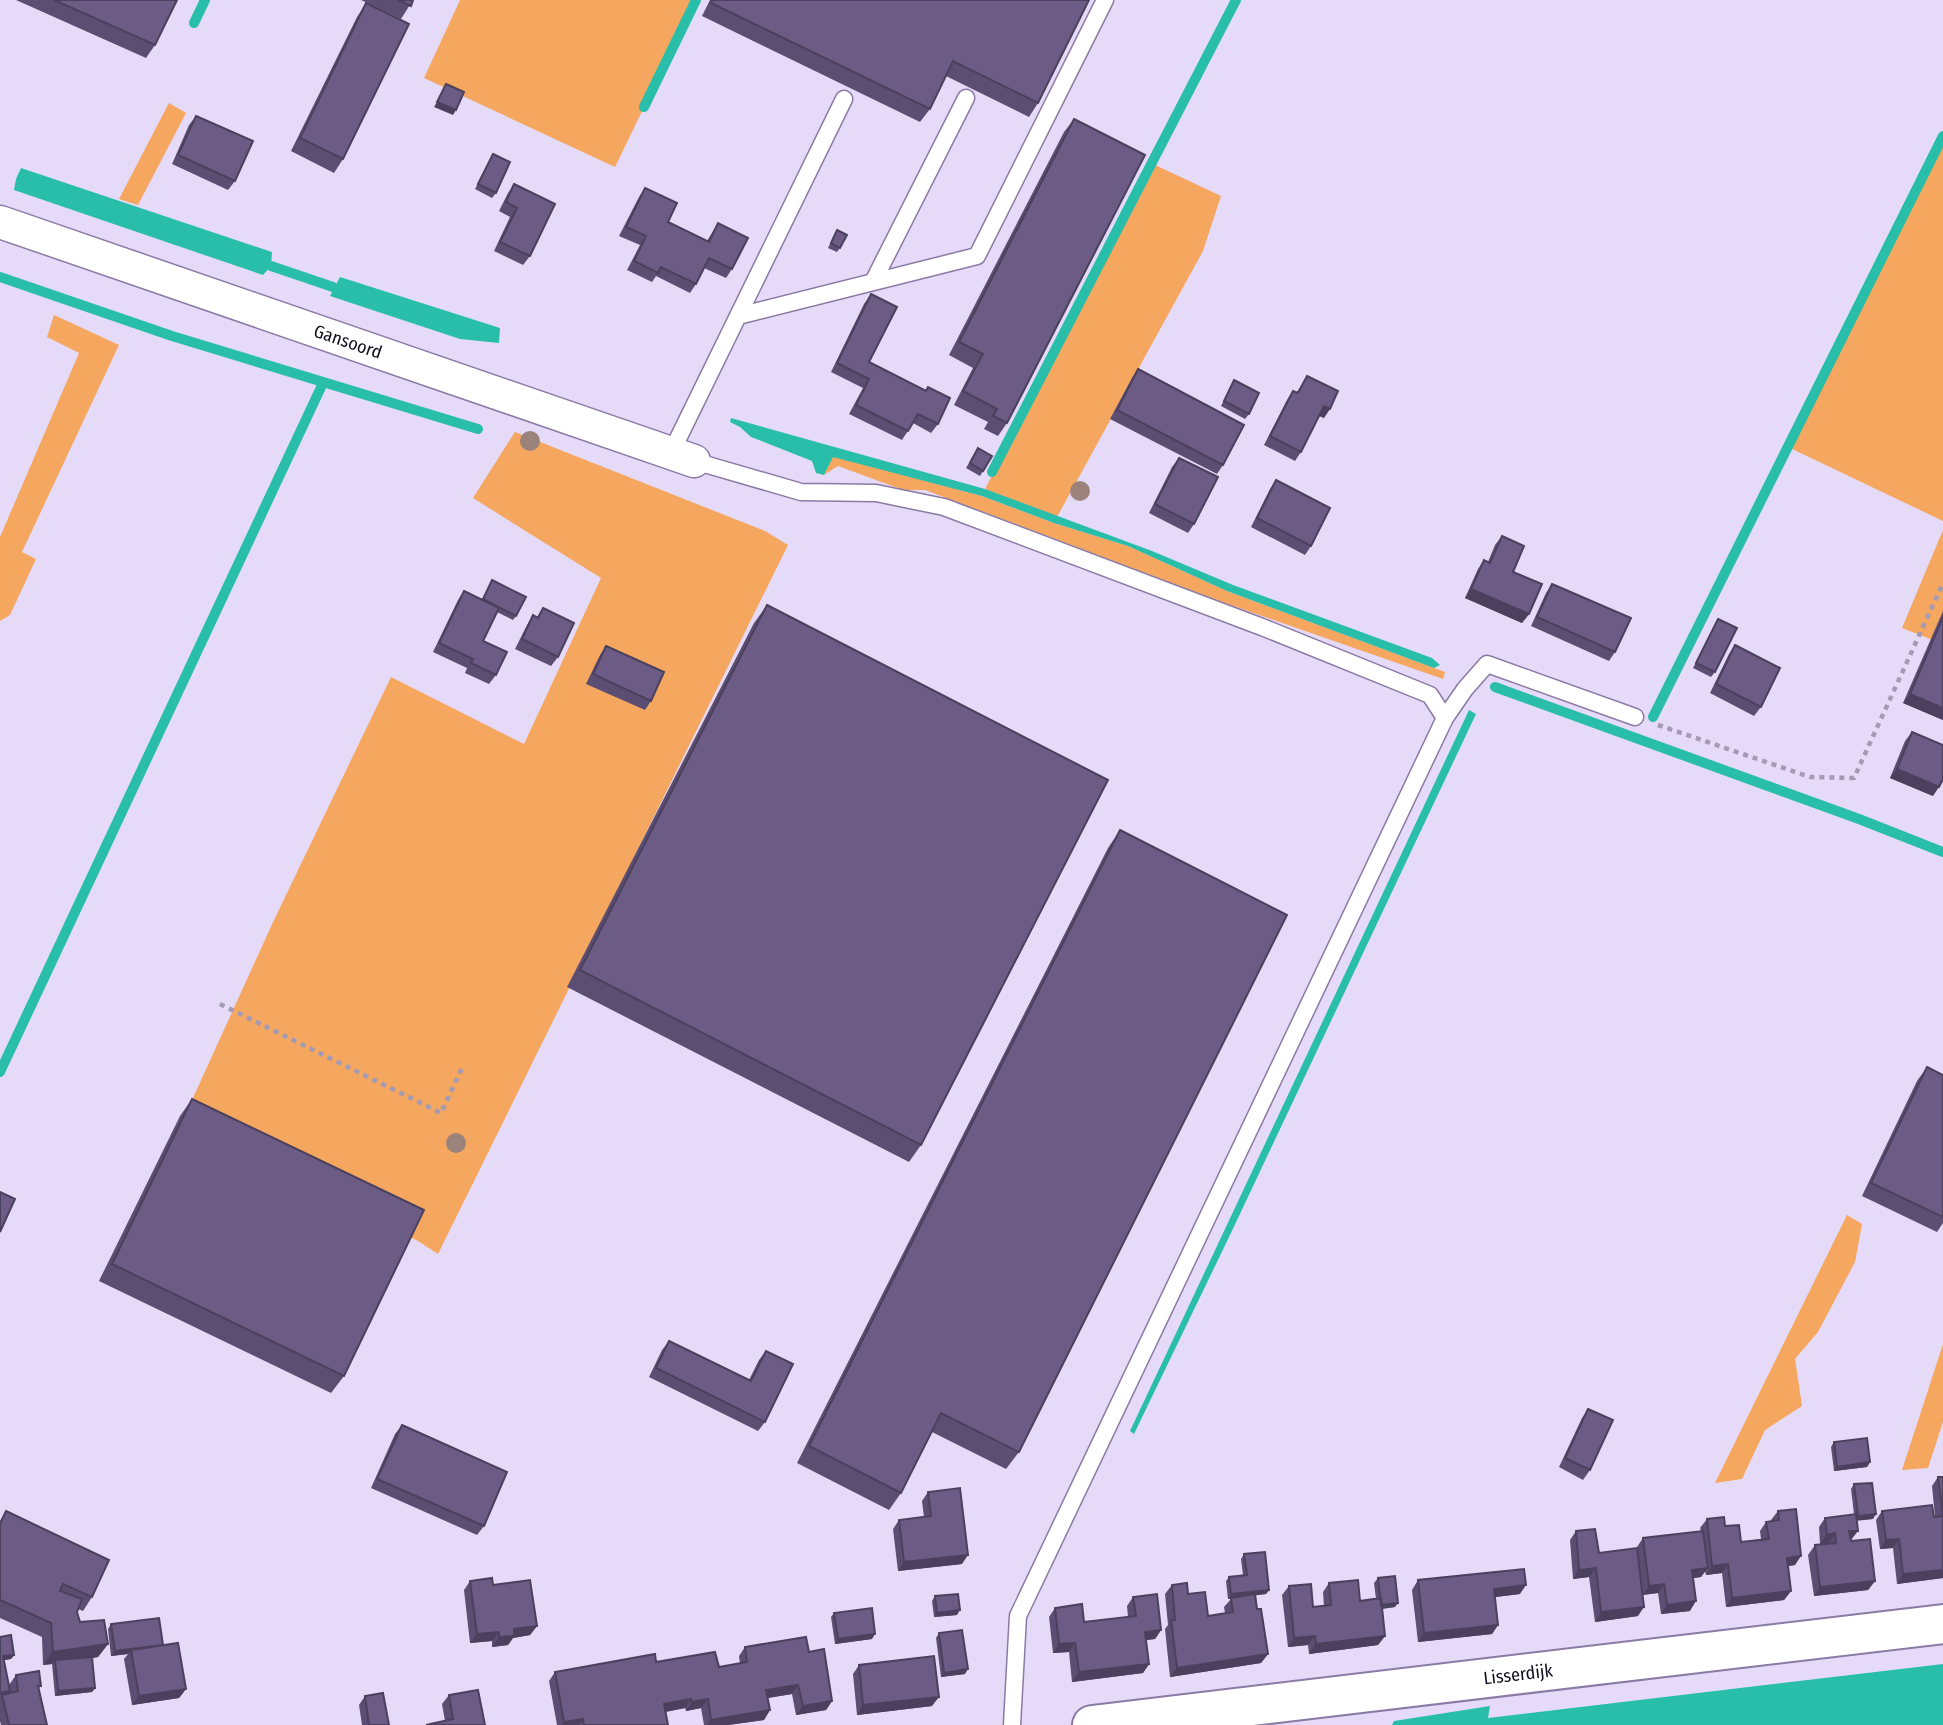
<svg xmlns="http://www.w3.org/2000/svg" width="1943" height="1725" font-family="'Fira Sans Condensed',sans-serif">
	<rect width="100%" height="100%" fill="#e5dbf8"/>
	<!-- green -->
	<path fill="#f5a65f" d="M460,0H696L615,167L424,78Z
		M169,103L186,113L138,205L119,199Z
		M1943,141V521L1790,448Z
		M1153,164L1221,196L1203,251L1057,517L985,489Z
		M54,315L119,345L22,552L36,559L10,615L0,621V537L79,353L47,337Z
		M515,432L765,531L788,545L438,1254L418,1241L182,1122L274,920L391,677L524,744L601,578L473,498Z
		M833,456L982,496L1054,523L1128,546L1227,591L1445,672L1443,679L1222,602L925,490H903L838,466L824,475Z
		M1943,530V644L1902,628Z
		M1847,1215L1862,1224L1855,1262L1818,1332L1795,1359L1802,1406L1765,1430L1742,1479L1715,1483Z
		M1943,1344V1422L1928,1468L1902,1470Z"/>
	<!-- water -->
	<path fill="#28beaa" d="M21,168L272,252L271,266L263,275L14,190L16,179Z
		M340,277L500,328L499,343L460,339L330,296Z
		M731,418L985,489L1152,551L1233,585L1432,658L1440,665L1434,668L1227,591L1128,546L1054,523L982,496L833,457L824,475L816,473L812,461L751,437L740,427L730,422Z
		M1469,710L1476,714L1230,1235L1134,1434L1130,1431Z
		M1943,1664V1725H1392L1394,1721L1490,1706L1488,1718Z"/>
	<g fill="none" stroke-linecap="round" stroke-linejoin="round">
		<!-- stream -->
		<path stroke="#28beaa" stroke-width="10" d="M194,23L205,0
			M644,107L696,0
			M271,266L333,287
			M0,277L172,336L478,429
			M992,472L1236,0
			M1495,687L1859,819L1943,852
			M1653,717L1943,136
			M0,1072L323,383"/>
		<defs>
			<path id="service" d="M873,282L966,98
				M738,316L977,256L1105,0
				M671,453L844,99
				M694,461L801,492L876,493L944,507L1262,627L1430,695L1445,718
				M1012,1725L1018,1616L1445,718L1465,689L1487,664L1635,717"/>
			<g id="minor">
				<path id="s1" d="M0,222L694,461"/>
			</g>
			<g id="tertiary">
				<path id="s2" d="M1092,1725L1943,1624"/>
			</g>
		</defs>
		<!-- service casing -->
		<use href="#service" stroke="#8a7aa6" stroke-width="19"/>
		<!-- minor casing -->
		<use href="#minor" stroke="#8a7aa6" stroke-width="35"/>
		<!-- tertiary casing -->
		<use href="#tertiary" stroke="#8a7aa6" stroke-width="42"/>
		<!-- path -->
		<path stroke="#a39ab3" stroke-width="4.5" stroke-dasharray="5 5" stroke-linecap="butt" d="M1658,725L1810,777L1854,778L1943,583
			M220,1004L441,1113L462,1068"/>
		<!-- service -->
		<use href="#service" stroke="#fff" stroke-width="16"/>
		<!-- minor -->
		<use href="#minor" stroke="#fff" stroke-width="32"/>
		<!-- tertiary -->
		<use href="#tertiary" stroke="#fff" stroke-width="38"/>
	</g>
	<!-- trees -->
	<g fill="#9b827b">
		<circle cx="530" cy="441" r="10"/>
		<circle cx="1080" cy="491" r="10"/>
		<circle cx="456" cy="1143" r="10"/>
	</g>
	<!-- wall -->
	<path fill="#5c4e72" d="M16,0H177L155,45L146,58Z
		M361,0H413L401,19Z
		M710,0H1089L1038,103L1029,117L946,76L930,109L920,122L702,16Z
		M366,3L343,159L334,173L291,151L357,17Z
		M196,116L235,181L228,190L172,164L189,125Z
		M1074,119L1007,423L998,436L984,429L988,422L954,405L973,368L949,355L1064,132Z
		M493,154L496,193L492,198L475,189Z
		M514,184L530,256L523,265L494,251L510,217L499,211L508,193Z
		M645,188L668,222L707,241L718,223L732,269L726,278L704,268L696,284L690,293L656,276L652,282L627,270L640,245L619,236L639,197Z
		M837,230L840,248L837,252L828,248Z
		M871,294L869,362L938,424L931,433L913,423L902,440L849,414L863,388L831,372L864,304Z
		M1138,369L1223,465L1217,474L1110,419L1132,378Z
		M1307,376L1324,418L1319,416L1301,452L1295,461L1264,445L1287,400L1293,391L1297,392Z
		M1234,380L1249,414L1245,419L1221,406Z
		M978,448L983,471L980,476L966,468Z
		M1179,458L1194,524L1188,533L1149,513L1172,467Z
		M1276,480L1311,546L1305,555L1251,527L1270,489Z
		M1502,536L1529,614L1522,623L1465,598L1478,569L1484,560L1488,562L1495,545Z
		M492,580L516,616L513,620L497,612L483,641L496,675L489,684L465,673L467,668L433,652L458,600L464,591L482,600Z
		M1552,584L1615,652L1609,661L1531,626L1546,593Z
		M767,605L921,1145L909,1162L567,987L754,623Z
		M543,608L558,657L551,666L515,649L527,625L533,615L537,617Z
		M1943,611V720L1903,703Z
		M1718,619L1715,672L1711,677L1693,668Z
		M1735,645L1761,707L1754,716L1710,693L1729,654Z
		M606,646L651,701L645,710L586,684L600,655Z
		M1912,732L1933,796L1890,778L1905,741Z
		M1120,830L1019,1452L1006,1469L932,1432L901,1493L889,1510L797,1463L1108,848Z
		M1927,1067L1943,1075V1223L1937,1232L1862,1196L1917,1081Z
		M192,1099L344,1376L331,1393L99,1281L180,1116Z
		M669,1341L749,1380L759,1360L766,1351L765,1422L758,1431L649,1377L662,1350Z
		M1588,1409L1590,1470L1583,1480L1559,1467L1582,1418Z
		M402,1425L484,1526L477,1535L371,1488L395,1434Z
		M1834,1442L1870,1462L1867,1467L1834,1471L1831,1447Z
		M1938,1477H1943V1578L1897,1584L1893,1548L1880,1549L1876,1520L1882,1511L1935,1517L1932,1486Z
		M1854,1484L1873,1519L1857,1520L1851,1540H1850L1875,1581L1868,1590L1814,1596L1808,1555L1815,1545L1829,1544V1543L1820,1544L1819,1527L1825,1518L1854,1514L1851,1489Z
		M928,1492L962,1564L898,1571L893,1529L899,1520L924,1517L922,1501Z
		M6,1511L92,1597L83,1611L78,1609L77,1612L80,1622L108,1644L98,1657L92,1658L95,1688L92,1692L55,1696L52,1664L43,1665L42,1637L0,1618V1521Z
		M1778,1511L1795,1565L1788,1566L1791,1591L1784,1600L1726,1607L1722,1573L1706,1575L1705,1571L1701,1577L1693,1578L1690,1611L1661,1614L1658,1593L1642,1595L1637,1547L1643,1538L1701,1531L1700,1528L1707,1519L1725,1526L1741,1542L1761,1539L1760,1531L1766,1522L1772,1521L1771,1520Z
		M1576,1531L1599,1553L1638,1616L1595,1622L1589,1577L1573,1579L1570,1540Z
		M1244,1554L1269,1590L1266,1594L1255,1595L1257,1609L1268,1654L1261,1663L1170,1677L1165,1629L1168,1625L1165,1594L1172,1585L1188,1594L1208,1616L1225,1613L1224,1607L1231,1599H1228L1226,1581L1229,1577L1243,1575L1241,1559Z
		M1378,1578L1395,1607L1382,1609L1385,1636L1378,1645L1309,1654L1308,1645L1288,1647L1282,1595L1289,1586L1313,1607L1324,1606L1323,1592L1329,1583L1360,1601L1376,1599L1374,1583Z
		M1418,1580L1520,1594L1495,1597L1498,1625L1492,1634L1418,1642L1412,1590Z
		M470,1581L493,1585L537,1626L530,1635L513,1638L508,1645L492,1647V1641L470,1643L464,1590Z
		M935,1596L957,1615L934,1617L932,1601Z
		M1133,1597L1161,1630L1155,1639L1146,1640L1149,1664L1143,1673L1072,1682L1069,1652L1053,1653L1049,1617L1055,1608L1084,1622L1128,1617L1127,1606Z
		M834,1613L872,1639L835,1644L831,1617Z
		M111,1624L163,1645L186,1689L179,1698L132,1705L124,1659L128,1654L111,1656L108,1629Z
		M939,1633L965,1674L941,1677L936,1638Z
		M0,1637L14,1655L11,1659L4,1660L8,1693H10L9,1685L16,1675L41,1686L39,1688L47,1725H1L0,1721Z
		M745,1647L809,1652L832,1701L826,1710L796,1715L792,1694L768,1698L770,1710L764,1720L728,1725H704L701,1708L686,1711L685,1708L666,1712L668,1725H557L549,1681L555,1672L656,1662L719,1667L740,1664L739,1656Z
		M859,1665L932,1706L857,1715L853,1674Z
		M449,1695L485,1725L445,1721L442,1704Z
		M365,1696L389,1725H362L359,1705Z"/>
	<!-- shaded-wall -->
	<path fill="#4b405d" d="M437,102L456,110L453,115L434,107Z
		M1324,406L1330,409L1324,418L1318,415Z
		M1471,589L1529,614L1522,623L1465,598Z
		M1910,694L1943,708V720L1903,703Z
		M1897,769L1939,787L1933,796L1890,778Z
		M1870,1462L1867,1467L1834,1471L1837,1467Z
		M1876,1514L1873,1519L1855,1521L1858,1516Z
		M1849,1531H1858L1851,1540L1843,1541Z
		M1835,1533L1829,1543L1820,1544L1827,1535Z
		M1899,1539L1893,1548L1880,1549L1886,1540Z
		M968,1555L962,1564L898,1571L904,1562Z
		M1801,1556L1795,1565L1780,1567L1787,1558Z
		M1728,1564L1722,1573L1706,1575L1712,1566Z
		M1596,1568L1589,1577L1573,1579L1579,1570Z
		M1708,1568L1701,1577L1686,1579L1692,1570Z
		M1943,1570V1578L1897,1584L1903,1574Z
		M1875,1581L1868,1590L1814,1596L1820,1587Z
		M1664,1584L1658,1593L1642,1595L1649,1586Z
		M1526,1585L1520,1594L1488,1598L1494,1589Z
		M1269,1590L1266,1594L1228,1599L1231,1594Z
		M1791,1591L1784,1600L1726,1607L1732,1598Z
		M1696,1601L1690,1611L1661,1614L1667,1605Z
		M1398,1603L1395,1607L1378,1609L1381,1605Z
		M1644,1607L1638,1616L1595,1622L1601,1612Z
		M960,1610L957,1615L934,1617L937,1613Z
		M1498,1625L1492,1634L1418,1642L1424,1633Z
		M537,1626L530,1635L513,1638L508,1645L492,1647L499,1637L514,1629Z
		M1161,1630L1155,1639L1139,1641L1145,1632Z
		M499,1632L492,1641L470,1643L477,1634Z
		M875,1634L872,1639L835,1644L838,1639Z
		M1315,1636L1308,1645L1288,1647L1294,1638Z
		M1385,1636L1378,1645L1309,1654L1316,1644Z
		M1075,1643L1069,1652L1053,1653L1059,1644Z
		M108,1644L98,1657L55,1664V1660L52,1664L43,1665L53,1652Z
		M163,1645L131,1650L128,1654L111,1656L115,1651Z
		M1268,1654L1261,1663L1170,1677L1177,1668Z
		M14,1655L11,1659L0,1661L3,1656Z
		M1149,1664L1143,1673L1072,1682L1079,1672Z
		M968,1669L965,1674L941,1677L944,1673Z
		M798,1685L792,1694L760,1699L766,1690Z
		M95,1688L92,1692L55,1696L58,1691Z
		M186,1689L179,1698L132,1705L139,1696Z
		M939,1697L932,1706L857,1715L863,1705Z
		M691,1699L685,1708L658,1713L664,1704Z
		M708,1699L701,1708L686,1711L692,1702Z
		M832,1701L826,1710L796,1715L803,1706Z
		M770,1710L764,1720L728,1725H707L711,1720Z
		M583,1719L579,1725H562L564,1722Z"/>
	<!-- building -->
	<path fill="#6b5b85" stroke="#4b405d" stroke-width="2" d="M54,0H177L155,45Z
		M398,0H413L411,6Z
		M712,0H1089L1038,103L953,61L930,109L711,3Z
		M366,3L409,24L343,159L300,138Z
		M446,84L464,92L456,110L437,102Z
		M196,116L253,141L235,181L178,155Z
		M1074,119L1145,155L1007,423L993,416L997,409L963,391L983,354L959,342Z
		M493,154L510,162L496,193L478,184Z
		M514,184L555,204L530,256L500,242L517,208L506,202Z
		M645,188L677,203L668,222L709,242L718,223L748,238L732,269L709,258L696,284L661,267L658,273L634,261L646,236L626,227Z
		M837,230L847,235L840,248L831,243Z
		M871,294L897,307L869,362L926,391L928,387L950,398L938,424L918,414L908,431L856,405L869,379L837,363Z
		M1138,369L1244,425L1223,465L1117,410Z
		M1307,376L1338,391L1330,409L1324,406L1301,452L1270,436L1293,391L1298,393Z
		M1234,380L1259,393L1249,414L1224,401Z
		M978,448L992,456L983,471L970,463Z
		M1179,458L1218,477L1194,524L1155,504Z
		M1276,480L1330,508L1311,546L1257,518Z
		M1502,536L1524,546L1513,572L1542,584L1529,614L1471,589L1484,560L1490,563Z
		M492,580L526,597L516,616L483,599Z
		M1552,584L1631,618L1615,652L1537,617Z
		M464,591L499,608L483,641L507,652L496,675L471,663L473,659L439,643Z
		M767,605L1108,780L921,1145L580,970Z
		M543,608L574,623L558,657L522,639L533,615L538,618Z
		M1943,617V708L1910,694Z
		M1718,619L1737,628L1715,672L1696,663Z
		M1735,645L1780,668L1761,707L1716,684Z
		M606,646L664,672L651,701L593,674Z
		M1912,732L1943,745V779L1939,787L1897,769Z
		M1120,830L1287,915L1019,1452L941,1413L901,1493L809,1446Z
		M1927,1067L1943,1075V1217L1871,1183Z
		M192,1099L424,1210L344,1376L112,1264Z
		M0,1192L15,1199L0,1232Z
		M669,1341L751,1381L766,1351L793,1364L765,1422L656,1368Z
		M1588,1409L1613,1420L1590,1470L1565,1458Z
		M402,1425L507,1472L484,1526L377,1479Z
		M1867,1438L1870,1462L1837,1467L1834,1442Z
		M1938,1477H1943V1570L1903,1574L1899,1539L1886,1540L1882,1511L1932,1505L1934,1517L1943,1516Z
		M1872,1483L1876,1514L1858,1516L1854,1484Z
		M960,1488L968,1555L904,1562L899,1520L931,1516L928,1492Z
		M1796,1509L1801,1556L1787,1558L1791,1591L1732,1598L1728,1564L1712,1566L1707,1519L1724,1517L1725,1526L1739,1525L1741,1542L1769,1539L1766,1522L1779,1520L1778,1511Z
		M6,1511L109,1560L92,1597L63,1584L60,1591L82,1599L77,1612L80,1622L104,1620L108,1644L53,1652L51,1623L0,1600V1524Z
		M1856,1514L1858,1531H1849L1851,1541L1870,1539L1875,1581L1820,1587L1815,1545L1836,1543L1835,1533L1827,1535L1825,1518Z
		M1595,1529L1599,1553L1637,1548L1644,1607L1601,1612L1596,1568L1579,1570L1576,1531Z
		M1703,1531L1708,1568L1692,1570L1696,1601L1667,1605L1664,1584L1649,1586L1643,1538Z
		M1265,1552L1269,1590L1231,1594L1229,1577L1247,1575L1244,1554Z
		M1524,1569L1526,1585L1494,1589L1498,1625L1424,1633L1418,1580Z
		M1395,1576L1398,1603L1381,1605L1378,1578Z
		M492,1578L493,1585L530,1580L537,1626L514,1629V1636L499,1637V1632L477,1634L470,1581Z
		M1358,1580L1360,1601L1381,1598L1385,1636L1316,1644L1315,1636L1294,1638L1289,1586L1311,1584L1313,1607L1331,1605L1329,1583Z
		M1187,1583L1188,1594L1205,1592L1208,1616L1233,1612L1231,1598L1255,1594L1257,1609H1261L1268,1654L1177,1668L1171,1620H1175L1172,1585Z
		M958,1594L960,1610L937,1613L935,1596Z
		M1157,1594L1161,1630L1145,1632L1149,1664L1079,1672L1075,1643L1059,1644L1055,1608L1082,1604L1084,1622L1136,1616L1133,1597Z
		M872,1608L875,1634L838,1639L834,1613Z
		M159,1618L163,1645L115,1651L111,1624Z
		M962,1630L968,1669L944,1673L939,1633Z
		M11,1635L14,1655L3,1656L10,1691L0,1693V1637Z
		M806,1637L809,1652L824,1649L832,1701L803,1706L798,1685L766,1690L770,1710L711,1720L708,1699L692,1702L691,1699L664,1704L668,1725H584L583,1719L564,1722L555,1672L655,1654L656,1662L715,1652L719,1667L747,1662L745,1647Z
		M178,1643L186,1689L139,1696L131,1650Z
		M934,1656L939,1697L863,1705L859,1665Z
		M92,1657L95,1688L58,1691L55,1660Z
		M39,1671L41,1686H38L47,1725H9L2,1695L18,1691L16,1675Z
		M478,1690L485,1725H426L453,1719L449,1695Z
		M383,1693L389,1725H369L365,1696Z"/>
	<g text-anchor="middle" stroke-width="7" stroke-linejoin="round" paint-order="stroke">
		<!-- street labels -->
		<g font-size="18" fill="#130d1d" stroke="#e5dbf8">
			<text dy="6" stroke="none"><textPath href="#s1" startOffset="368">Gansoord</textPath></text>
			<text dy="6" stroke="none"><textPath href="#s2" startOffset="429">Lisserdijk</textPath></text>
		</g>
	</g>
</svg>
